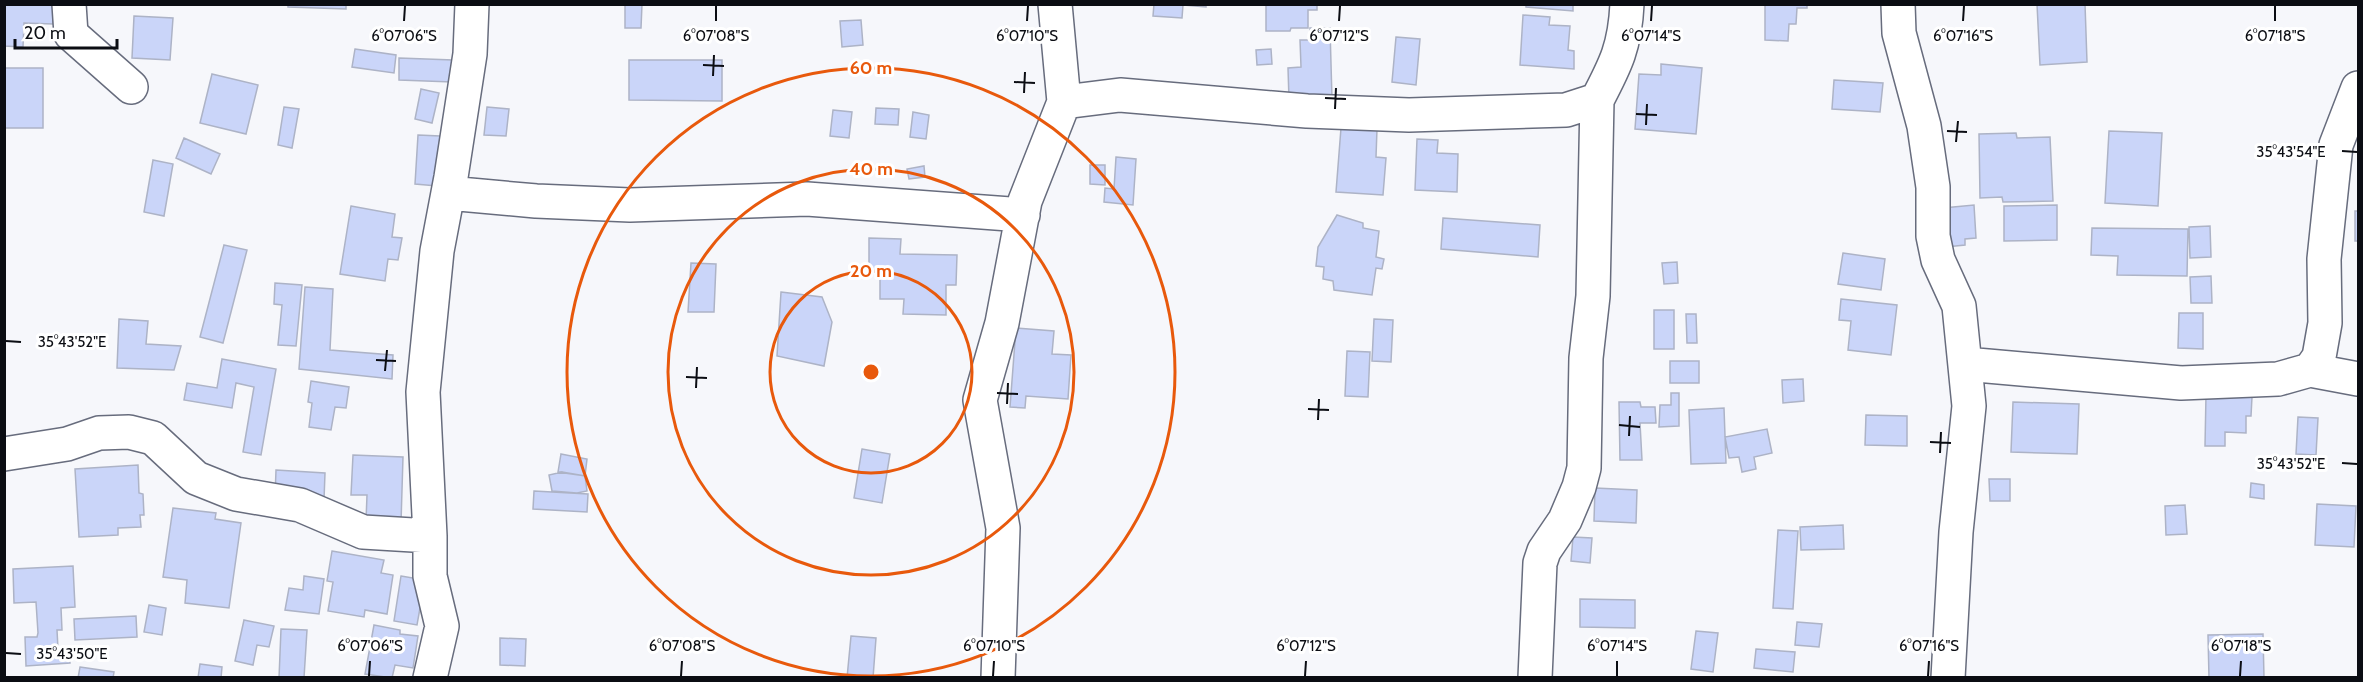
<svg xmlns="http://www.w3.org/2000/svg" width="2363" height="682" font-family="Cabin,sans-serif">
	<rect width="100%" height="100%" fill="#f6f7fb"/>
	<!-- building -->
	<path fill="#cad5f9" stroke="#adb3c6" stroke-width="1.5" d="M4,4H54L53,24L24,23L23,47L4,46Z
		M288,4H346V9L288,7Z
		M625,4H642L641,28H625Z
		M1154,4H1206V7L1183,5L1182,18L1153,16Z
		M1266,4H1317V10H1308V28H1291L1290,31H1266Z
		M1526,4H1573V11L1526,7Z
		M1765,4H1807V8H1797L1796,24H1789L1788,41L1765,40Z
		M2037,4H2085L2087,62L2040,65Z
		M1523,15L1550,17L1549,25L1570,26L1568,50L1574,51V69L1520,65Z
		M134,16L173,18L170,60L132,58Z
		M861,20L863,45L842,47L840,21Z
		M1310,28H1330L1332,99L1289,100L1288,68L1301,67L1300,40H1310Z
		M1396,37L1420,39L1416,85L1392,82Z
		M355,49L396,55L394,73L352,67Z
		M1271,49L1272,64L1257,65L1256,50Z
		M399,58L453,60L452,82L399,80Z
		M629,60H722V101L629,100Z
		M1661,64L1702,68L1696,134L1635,129L1639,74L1661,75Z
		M4,68H43V128H4Z
		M212,74L258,85L246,134L200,123Z
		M1834,80L1883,83L1880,112L1832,109Z
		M421,89L439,93L432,123L415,119Z
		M284,107L299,109L292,148L278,145Z
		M487,107L509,109L506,136L484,135Z
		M876,108L899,109L898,125L875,124Z
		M833,110L852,112L849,138L830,136Z
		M913,112L929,115L926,139L910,137Z
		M1341,128L1377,129L1376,157L1386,158L1383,195L1336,192Z
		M2109,131L2162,133L2158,206L2105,203Z
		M2016,133L2017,138L2050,137L2053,201L2003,202L2002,197L1980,198L1979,134Z
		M418,135L440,136L437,186L415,184Z
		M184,138L220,154L211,174L176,158Z
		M1417,139L1438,140L1437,153L1458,154L1457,192L1415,190Z
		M1116,157L1136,159L1133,205L1104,202L1105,188L1114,189Z
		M153,160L173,164L164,216L144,212Z
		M1090,165H1105V185L1090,184Z
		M924,166L925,177L909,179L907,169Z
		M1974,205L1976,238L1965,239V245L1946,247L1943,208Z
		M2057,205V240L2004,241V206Z
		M351,206L395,214L392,237L402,238L398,260L388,259L385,281L340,274Z
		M2355,211H2358V241H2355Z
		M1337,215L1363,223V228L1379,231L1376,257L1384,259L1382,269L1376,268L1372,295L1334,290L1333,281L1323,279L1324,267L1316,266L1318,247Z
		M1443,218L1540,225L1538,257L1441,249Z
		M2210,226L2211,257L2190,258L2189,227Z
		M2092,228L2188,229L2187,276L2117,275L2118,256L2091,255Z
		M869,238L901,239L900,254L957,255L956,285H946V315L903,314L904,299H880V272H869Z
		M224,245L247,250L223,343L200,337Z
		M1843,253L1885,259L1881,290L1838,284Z
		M1677,262L1678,283L1664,284L1662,263Z
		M691,263L716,264L714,312H688Z
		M2211,276L2212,303H2191L2190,277Z
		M275,283L302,285L296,346L278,345L282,305L274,304Z
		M305,287L333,289L330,350L393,355L392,379L299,369Z
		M781,292L822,297L832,322L824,366L777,356Z
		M1841,299L1897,305L1891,355L1848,350L1851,321L1839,320Z
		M1654,310H1674V349H1654Z
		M2179,313H2203V349L2178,348Z
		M1686,314H1696L1697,343H1687Z
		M119,319L148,321L146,344L181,346L174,370L117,368Z
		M1374,319L1393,320L1391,362L1372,361Z
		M1016,328L1054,331L1052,354L1071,355L1068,399L1026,396L1025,408L1010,407Z
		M1347,351L1370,352L1368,397L1345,396Z
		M222,359L276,369L261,455L243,452L254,387L236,383L232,408L184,400L187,383L217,388Z
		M1670,361H1699V383H1670Z
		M1803,379L1804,401L1783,403L1782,380Z
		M311,381L349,387L346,408L335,407L331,430L309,427L312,403L308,402Z
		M1671,393H1679V426L1659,427L1660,405H1671Z
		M2206,395L2252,397L2251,416H2246V433L2225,432V446H2205Z
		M1619,402H1640L1641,407H1655L1656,423H1640L1642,460H1620Z
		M2013,402L2079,404L2077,454L2011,452Z
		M1724,408L1726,463L1691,464L1689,410Z
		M1866,415L1907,416V446L1865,445Z
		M2298,417L2318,418L2316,455L2296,454Z
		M1767,429L1772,453L1754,457L1756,469L1742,472L1739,457L1729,458L1725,437Z
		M862,449L890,454L882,503L854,498Z
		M561,454L587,459L585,476L558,472Z
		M353,455L403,457L401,523L366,521L367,495H351Z
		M138,465L139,493L143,494L144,515H140L141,527L118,528V535L79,537L75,469Z
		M276,470L325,473L324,500L275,497Z
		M562,472L585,476L587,491L577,493L552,491L549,475Z
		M1989,479H2010V501H1990Z
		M2251,483L2264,485V499L2250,497Z
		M1595,488L1637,490L1636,523L1594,521Z
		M534,491L588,494L587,512L533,509Z
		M2317,504L2356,506L2354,547L2315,545Z
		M2185,505L2187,534L2166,535L2165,506Z
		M173,508L216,513L215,519L241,523L229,608L185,603L187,580L163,577Z
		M1843,525L1844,549L1801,550L1800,527Z
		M1778,530L1798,531L1793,609L1773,608Z
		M1573,537L1592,538L1590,563L1571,561Z
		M332,551L384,560L381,573L393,575L387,614L365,610L364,617L328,611L333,582L327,581Z
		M73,566L75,607L61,608L62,630H57L58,649H69L70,663L26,666L25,637H37L38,633L36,602L14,603L13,569Z
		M304,576L324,579L319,614L285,610L289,588L303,590Z
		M401,576L425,580L417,625L394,621Z
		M1580,599L1635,600V628L1580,627Z
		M149,605L166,608L162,635L144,632Z
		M136,616L137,637L75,640L74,619Z
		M244,620L274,626L269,647L257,645L253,665L235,661Z
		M1797,622L1822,624L1819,647L1795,645Z
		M374,625L400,630V634L418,636L413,668L395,665L392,678L365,674Z
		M281,629L307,630L304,678H279Z
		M1696,631L1718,633L1713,672L1691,669Z
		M2263,634L2264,678H2209L2208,635Z
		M851,636L876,638L873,678H847Z
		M500,638L526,639L525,666L500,665Z
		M1756,649L1795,652L1793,672L1754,668Z
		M200,664L222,667L221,678H198Z
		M80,667L114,672L113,678H78Z"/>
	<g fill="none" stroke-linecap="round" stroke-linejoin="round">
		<defs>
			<path id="minor" d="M69,4L71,34L131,87
				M1055,4L1064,102
				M1898,4L1899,33L1924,126L1933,187V236L1938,260L1959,306L1969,406L1956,532L1948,678
				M448,193L536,201L630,205L807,199L1023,215
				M1965,364L2181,383L2278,379L2310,370L2319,357L2325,323L2324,259L2336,145L2358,88
				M2310,370L2358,379
				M4,454L67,444L99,433L129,432L153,438L196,478L236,494L300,505L363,532L430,536
				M430,678L442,626L430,576V536L423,392L437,251L451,177L470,54L472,4
				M998,678L1003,528L980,400L1002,323L1025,201L1064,102L1120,95L1307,111L1409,115L1566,110L1597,100C1616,64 1625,46 1627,4
				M1535,678L1540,563L1544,551L1565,520L1579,487L1584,468L1586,358L1593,296L1597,100"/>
		</defs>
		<!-- minor casing -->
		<use href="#minor" stroke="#676c7d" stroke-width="36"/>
		<!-- minor -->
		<use href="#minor" stroke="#fff" stroke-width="33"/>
	</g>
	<!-- ticks -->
	<path fill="none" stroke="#0b0d13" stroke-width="2" d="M404,21L405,6M716,21V6M1027,21L1028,6M1339,21L1340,6M1651,21L1652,6M1963,21L1964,6M2275,21V6M703,65L724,66M713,76L714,55M1014,82L1035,83M1024,93L1025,72M1325,98L1346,99M1335,109L1336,88M1636,114L1657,115M1646,125L1647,104M1947,131L1967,132M1956,142L1958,121M2342,151L2357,152M6,341L21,342M376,360L396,361M385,371L387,350M686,377L707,378M696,388L697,367M997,393L1018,394M1007,404L1008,383M1308,409L1329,410M1318,420L1319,399M1619,425L1640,427M1629,436L1630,416M1930,442L1951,443M1940,453L1941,432M2342,463L2357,464M6,653L21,654M369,676L370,661M681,676L682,661M993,676L994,661M1305,676L1306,661M1617,676V661M1928,676L1929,661M2240,676L2241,661"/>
	<!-- distance rings -->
	<g fill="none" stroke="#e8590c" stroke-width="3">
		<circle cx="871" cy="372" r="101"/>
		<circle cx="871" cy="372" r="203"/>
		<circle cx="871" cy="372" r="304"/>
	</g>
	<g font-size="15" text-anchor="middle" fill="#0b0d13" stroke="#fff" stroke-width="6" stroke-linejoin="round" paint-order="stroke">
		<text x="404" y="41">6°07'06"S</text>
		<text x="716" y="41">6°07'08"S</text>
		<text x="1027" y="41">6°07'10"S</text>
		<text x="1339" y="41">6°07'12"S</text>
		<text x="1651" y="41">6°07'14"S</text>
		<text x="1963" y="41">6°07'16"S</text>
		<text x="2275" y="41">6°07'18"S</text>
		<text x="2291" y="157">35°43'54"E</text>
		<text x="72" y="347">35°43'52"E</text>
		<text x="2291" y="469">35°43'52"E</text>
		<text x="370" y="651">6°07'06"S</text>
		<text x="682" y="651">6°07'08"S</text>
		<text x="994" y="651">6°07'10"S</text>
		<text x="1306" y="651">6°07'12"S</text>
		<text x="1617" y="651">6°07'14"S</text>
		<text x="1929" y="651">6°07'16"S</text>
		<text x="2241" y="651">6°07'18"S</text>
		<text x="72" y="659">35°43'50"E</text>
	</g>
	<circle cx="871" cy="372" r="9" fill="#e8590c" stroke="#fff" stroke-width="3"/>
	<g font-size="18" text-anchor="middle" font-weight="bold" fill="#e8590c" stroke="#fff" stroke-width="6" stroke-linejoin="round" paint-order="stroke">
		<text x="871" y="74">60 m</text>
		<text x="871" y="175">40 m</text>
		<text x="871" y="277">20 m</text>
	</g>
	<!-- border -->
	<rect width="2363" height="682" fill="none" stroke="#0b0d13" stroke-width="12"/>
	<!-- scale -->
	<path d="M15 39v9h102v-9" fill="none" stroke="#0b0d13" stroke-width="3"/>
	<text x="24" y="39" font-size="18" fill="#0b0d13" stroke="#ffffff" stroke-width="4.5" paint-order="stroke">20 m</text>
</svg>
